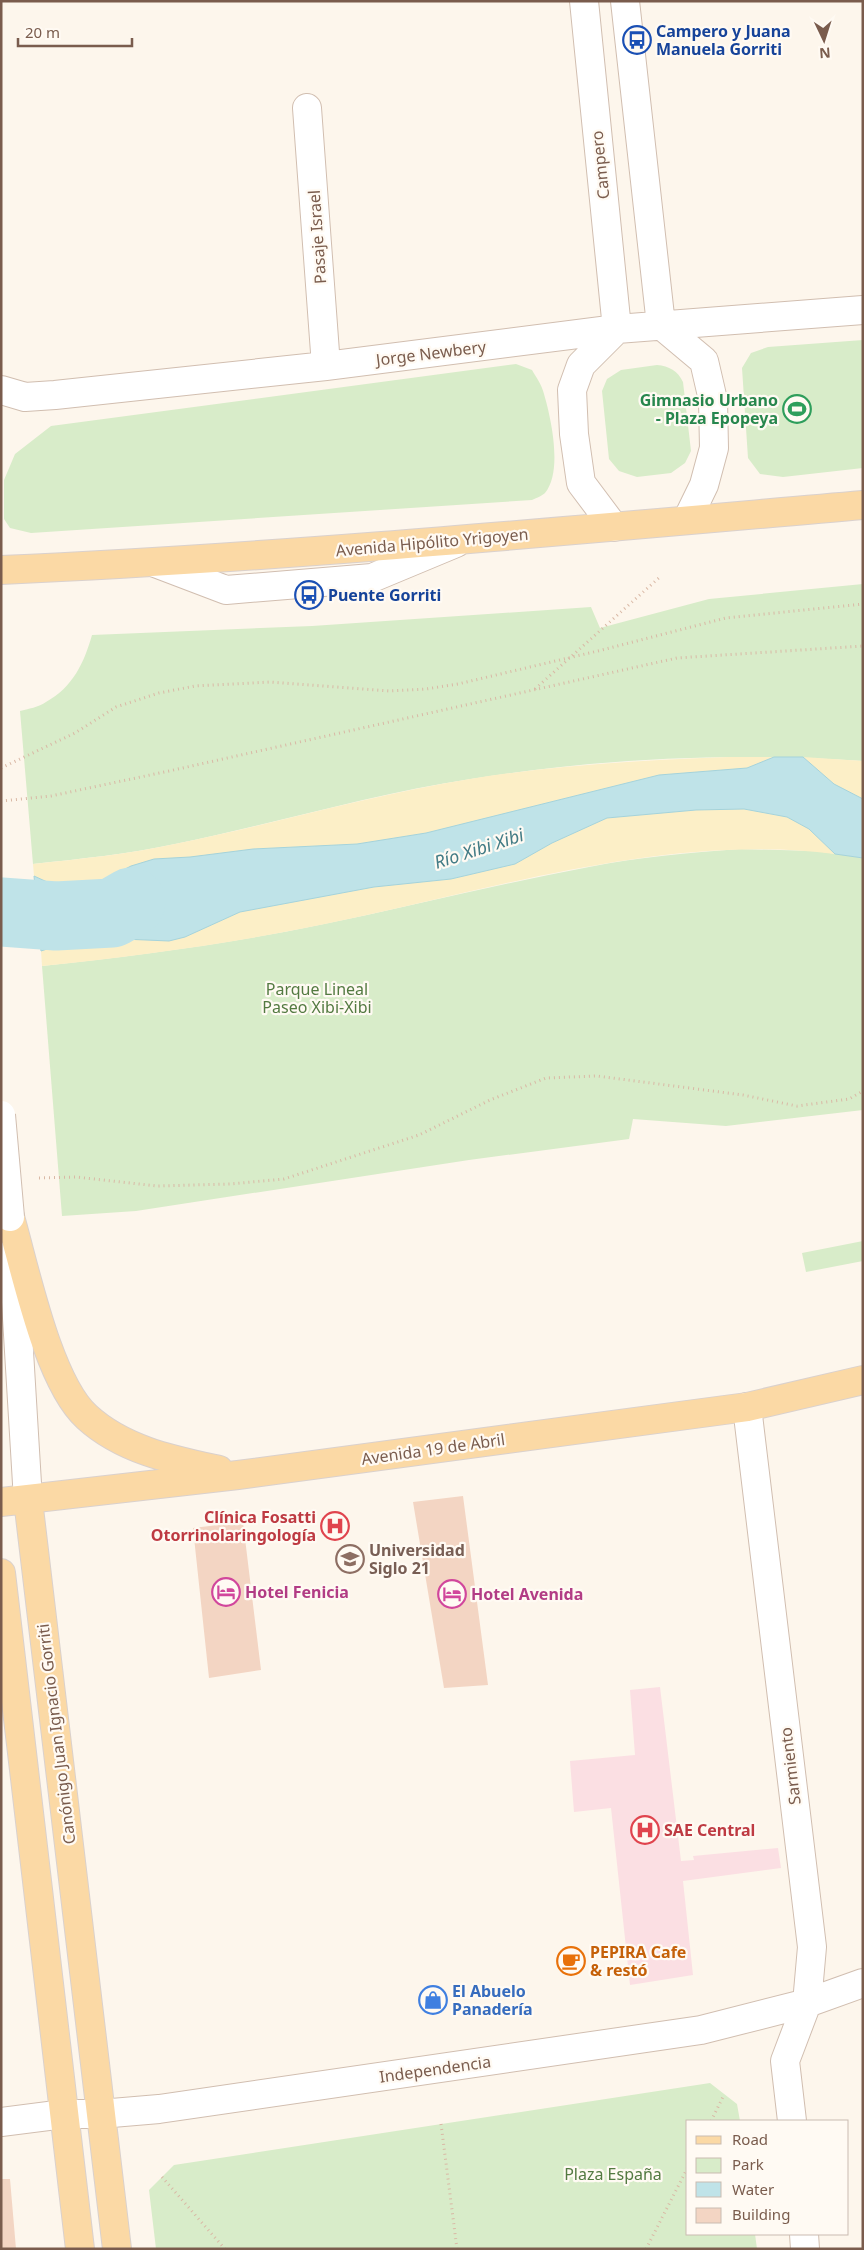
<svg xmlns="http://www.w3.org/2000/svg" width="864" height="2250" font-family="'Noto Sans',sans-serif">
	<rect width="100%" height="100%" fill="#fdf6ec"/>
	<!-- medical -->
	<path fill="#fbdfe3" d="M660,1687L681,1861L694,1860L693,1856L778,1848L781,1868L683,1881L693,1975L630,1985L611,1808L574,1812L570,1761L635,1755L630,1690Z"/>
	<!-- green -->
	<path fill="#d8ecc9" d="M863,340V468L783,477L760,474L748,458L742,368L751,353L768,347Z
		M516,364L532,370C536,377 542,385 544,394C551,418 563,471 545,493C542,496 536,498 532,500L31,533L10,528L4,519V480L15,454L51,426Z
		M657,365C669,366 678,371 683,382L691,451L685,463L671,473L637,477L619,471L609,459L602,391L607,379L621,370Z
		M863,584V761C732,752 601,758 471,779C371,794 274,824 175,844C128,854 80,859 33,864L20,711C28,709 39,707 46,702C73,687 84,663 92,635L312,626L591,607L600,628L709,599Z
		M739,849L816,851L863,858V1110L726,1126L633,1119L629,1139L469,1160L136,1211L62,1216L42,966C135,956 227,944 319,925C409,907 498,884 589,867C638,857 689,853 739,849Z
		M863,1241V1261L806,1272L802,1253Z
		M710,2083L737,2104L740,2121H688V2234H755L757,2249H156L149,2190L174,2165Z"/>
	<!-- sand -->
	<path fill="#fcefc7" d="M729,757H774L747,768L659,775L426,833L357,844L253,849L131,866L92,886L69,888L56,886L34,876L33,864C81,859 128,854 175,844C274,824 370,795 470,779C556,765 642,760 729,757Z
		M803,757L863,761V799L834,784Z
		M744,809L787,817L809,829L835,854C677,833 506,885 353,918C250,941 146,955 42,966L41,951L84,937L103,935L123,939L169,941L185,937L240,912L374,887L451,879L515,864L552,843L607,818L696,810Z"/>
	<!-- water -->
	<path fill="#bfe3e8" stroke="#a5d3da" d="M774,757H803L834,784L863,799V858L835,854L809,829L787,817L744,809L696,810L607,818L552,843L515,864L451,879L374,887L240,912L185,937L169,941L123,939L103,935L84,937L41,951L34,876L56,886L69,888L92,886L131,866L154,859L190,857L253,849L357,844L426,833L659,775L747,768Z"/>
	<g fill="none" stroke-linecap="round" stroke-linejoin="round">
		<!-- river -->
		<path stroke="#bfe3e8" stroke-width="69" d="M1,912L56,916L112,913L131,902"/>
	</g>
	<!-- building -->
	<path fill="#f3d5c3" d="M463,1496L488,1685L444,1688L413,1502Z
		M243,1522L261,1670L209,1678L193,1528Z
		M1,2179H10L16,2249H1Z"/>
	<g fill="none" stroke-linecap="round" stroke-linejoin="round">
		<defs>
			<path id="minor" d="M584,1L617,329
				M625,1L661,325
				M307,108L326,366
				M661,325L704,361L713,400L714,448L704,485L687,520
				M1,390L25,397L55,395L326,366L617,329L863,310
				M614,527L581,483L574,434L572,390L581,365L617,329
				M155,563L226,590L372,578L456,543
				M13,1252L28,1500
				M747,1407L812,1947L807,2003L785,2061L792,2121
				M1,2122L64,2114H100L159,2109L701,2030L807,2003L863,1983
				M804,2234L805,2249"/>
			<path id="major" d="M1,570C289,557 576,530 863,505
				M10,1217C25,1269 48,1382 87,1417C123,1450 173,1460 219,1470
				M28,1500L117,2249
				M1,1502L238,1475L747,1407L863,1380
				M1,1573L80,2249"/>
		</defs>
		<!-- minor casing -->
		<use href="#minor" stroke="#d1beb0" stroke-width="30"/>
		<!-- major casing -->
		<use href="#major" stroke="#dad1cd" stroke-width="30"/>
		<!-- path -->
		<path stroke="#d9b8a5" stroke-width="3" stroke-dasharray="1 4" stroke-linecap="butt" d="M535,689L661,576
			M1,768L75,733L116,707L159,693L195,686L270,682L389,691L426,689L458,684L602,650L726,618L863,604
			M1,801L51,796L169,771L677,658L863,646
			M39,1178L76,1177L157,1186L230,1184L284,1179L419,1135L490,1100L546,1078L597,1076L743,1095L797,1106L849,1099L863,1091
			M711,2121L724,2095
			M441,2124L457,2249
			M162,2177L225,2249
			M646,2249L688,2167"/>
		<!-- minor -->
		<use href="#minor" stroke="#fff" stroke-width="28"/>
		<!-- major -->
		<use href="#major" stroke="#fbd9a5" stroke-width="28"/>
		<defs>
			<path id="minor-bridge" d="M1,1115L10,1217"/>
		</defs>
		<!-- minor-bridge casing -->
		<use href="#minor-bridge" stroke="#d1beb0" stroke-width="30" stroke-linecap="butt"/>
		<!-- minor-bridge -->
		<use href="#minor-bridge" stroke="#fff" stroke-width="28"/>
	</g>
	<!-- icons -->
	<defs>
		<symbol id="bus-ring" viewBox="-11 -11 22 22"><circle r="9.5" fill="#fffaf3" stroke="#1a4fb4" stroke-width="1.5"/><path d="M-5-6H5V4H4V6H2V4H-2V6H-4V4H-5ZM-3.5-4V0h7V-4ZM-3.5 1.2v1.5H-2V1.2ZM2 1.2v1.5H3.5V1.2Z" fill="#1a4fb4"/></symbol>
		<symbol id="stadium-ring" viewBox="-11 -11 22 22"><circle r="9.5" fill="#fffaf3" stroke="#2e9e5b" stroke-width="1.5"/><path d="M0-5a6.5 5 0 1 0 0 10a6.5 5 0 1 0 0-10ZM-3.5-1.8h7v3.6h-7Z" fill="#2e9e5b"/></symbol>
		<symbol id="hospital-ring" viewBox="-11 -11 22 22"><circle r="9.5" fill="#fffaf3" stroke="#e0444e" stroke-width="1.5"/><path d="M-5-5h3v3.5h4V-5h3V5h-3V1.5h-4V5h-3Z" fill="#e0444e"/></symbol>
		<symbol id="university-ring" viewBox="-11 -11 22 22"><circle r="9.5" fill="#fffaf3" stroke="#8d6e63" stroke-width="1.5"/><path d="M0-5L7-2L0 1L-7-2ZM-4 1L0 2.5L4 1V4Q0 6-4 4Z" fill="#8d6e63"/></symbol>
		<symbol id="hotel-ring" viewBox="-11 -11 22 22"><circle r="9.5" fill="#fffaf3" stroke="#d1479c" stroke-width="1.5"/><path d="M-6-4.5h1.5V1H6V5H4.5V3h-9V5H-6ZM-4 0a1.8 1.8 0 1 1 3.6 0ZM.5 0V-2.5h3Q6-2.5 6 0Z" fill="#d1479c"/></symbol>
		<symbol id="cafe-ring" viewBox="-11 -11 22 22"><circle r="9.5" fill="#fffaf3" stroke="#e8710a" stroke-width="1.5"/><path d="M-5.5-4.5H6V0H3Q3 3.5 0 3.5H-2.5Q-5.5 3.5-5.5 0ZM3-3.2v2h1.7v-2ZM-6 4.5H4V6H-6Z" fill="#e8710a"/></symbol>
		<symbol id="shop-ring" viewBox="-11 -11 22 22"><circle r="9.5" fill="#fffaf3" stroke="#3f7fe0" stroke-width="1.5"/><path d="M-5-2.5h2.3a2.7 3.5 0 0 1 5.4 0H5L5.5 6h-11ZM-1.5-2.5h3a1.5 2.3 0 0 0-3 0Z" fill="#3f7fe0"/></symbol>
	</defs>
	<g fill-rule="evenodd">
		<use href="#bus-ring" x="621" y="24" width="32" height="32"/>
		<use href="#stadium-ring" x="781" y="393" width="32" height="32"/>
		<use href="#bus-ring" x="293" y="579" width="32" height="32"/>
		<use href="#hospital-ring" x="319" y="1510" width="32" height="32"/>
		<use href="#university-ring" x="334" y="1543" width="32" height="32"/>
		<use href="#hotel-ring" x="210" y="1576" width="32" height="32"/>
		<use href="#hotel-ring" x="436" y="1578" width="32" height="32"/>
		<use href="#hospital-ring" x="629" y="1814" width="32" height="32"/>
		<use href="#cafe-ring" x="555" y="1945" width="32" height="32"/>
		<use href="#shop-ring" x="417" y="1984" width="32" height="32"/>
	</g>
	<g text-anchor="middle" stroke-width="4.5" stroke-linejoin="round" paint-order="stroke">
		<!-- transit labels -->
		<g font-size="16" font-weight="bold" fill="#164399" stroke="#fffaf3" text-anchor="start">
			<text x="656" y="37">Campero y Juana<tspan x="656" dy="18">Manuela Gorriti</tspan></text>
			<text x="328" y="601">Puente Gorriti</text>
		</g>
		<!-- street labels -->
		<g font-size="16" fill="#7a5c4d" stroke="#fffaf3">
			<text transform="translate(600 165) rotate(-96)" y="6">Campero</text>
			<text transform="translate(317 237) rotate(-94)" y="6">Pasaje Israel</text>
			<text transform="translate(431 353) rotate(-7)" y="6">Jorge Newbery</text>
			<text transform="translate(432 542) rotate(-5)" y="6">Avenida Hipólito Yrigoyen</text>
			<text transform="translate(433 1449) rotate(-8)" y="6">Avenida 19 de Abril</text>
			<text transform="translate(56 1734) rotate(-97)" y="6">Canónigo Juan Ignacio Gorriti</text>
			<text transform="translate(790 1766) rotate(-97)" y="6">Sarmiento</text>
			<text transform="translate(435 2069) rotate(-8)" y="6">Independencia</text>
		</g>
		<!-- leisure labels -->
		<g font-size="16" font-weight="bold" fill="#27864d" stroke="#fffaf3" text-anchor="end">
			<text x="778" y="406">Gimnasio Urbano<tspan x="778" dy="18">- Plaza Epopeya</tspan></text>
		</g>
		<!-- park labels -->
		<g font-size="16" fill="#537a41" stroke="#fffaf3">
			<text x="317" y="995">Parque Lineal<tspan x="317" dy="18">Paseo Xibi-Xibi</tspan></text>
			<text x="613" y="2180">Plaza España</text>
		</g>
		<!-- health labels -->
		<g font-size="16" font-weight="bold" fill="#be3a42" stroke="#fffaf3" text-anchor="end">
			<text x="316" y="1523">Clínica Fosatti<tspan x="316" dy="18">Otorrinolaringología</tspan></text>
			<text x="664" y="1836" text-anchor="start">SAE Central</text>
		</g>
		<!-- education labels -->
		<g font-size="16" font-weight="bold" fill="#785e54" stroke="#fffaf3" text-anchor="start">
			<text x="369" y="1556">Universidad<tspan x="369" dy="18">Siglo 21</tspan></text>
		</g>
		<!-- hotel labels -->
		<g font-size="16" font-weight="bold" fill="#b23c85" stroke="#fffaf3" text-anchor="start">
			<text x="245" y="1598">Hotel Fenicia</text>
			<text x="471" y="1600">Hotel Avenida</text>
		</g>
		<!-- food labels -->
		<g font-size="16" font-weight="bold" fill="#c56008" stroke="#fffaf3" text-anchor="start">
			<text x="590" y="1958">PEPIRA Cafe<tspan x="590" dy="18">&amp; restó</tspan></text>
		</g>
		<!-- shop labels -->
		<g font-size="16" font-weight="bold" fill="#366cbe" stroke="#fffaf3" text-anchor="start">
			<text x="452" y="1997">El Abuelo<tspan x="452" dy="18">Panadería</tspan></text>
		</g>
		<!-- water labels -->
		<g font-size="18" font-style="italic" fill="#437c86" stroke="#fffaf3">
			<text transform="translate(479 849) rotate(-18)" y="6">Río Xibi Xibi</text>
		</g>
	</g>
	<!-- border -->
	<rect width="864" height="2250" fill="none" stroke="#7a5c4d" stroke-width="5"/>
	<!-- legend -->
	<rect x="686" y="2120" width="162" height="115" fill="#fffaf3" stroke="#cabbb1"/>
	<rect x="696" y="2136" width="25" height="8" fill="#fbd9a5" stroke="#cabbb1"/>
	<text x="732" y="2145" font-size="15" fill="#7a5c4d">Road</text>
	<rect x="696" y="2158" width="25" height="15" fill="#d8ecc9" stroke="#cabbb1"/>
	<text x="732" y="2170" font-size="15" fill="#7a5c4d">Park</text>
	<rect x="696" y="2182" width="25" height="15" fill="#bfe3e8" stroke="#cabbb1"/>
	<text x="732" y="2195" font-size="15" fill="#7a5c4d">Water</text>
	<rect x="696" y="2208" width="25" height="15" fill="#f3d5c3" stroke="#cabbb1"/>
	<text x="732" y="2220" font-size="15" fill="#7a5c4d">Building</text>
	<!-- north arrow -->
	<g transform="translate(824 40) rotate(176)" stroke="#fffaf3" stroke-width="4" paint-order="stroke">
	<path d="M0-4L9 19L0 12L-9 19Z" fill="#7a5c4d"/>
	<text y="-8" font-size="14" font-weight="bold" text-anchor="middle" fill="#7a5c4d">N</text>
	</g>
	<!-- scale -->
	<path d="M18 38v8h114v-8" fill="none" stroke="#7a5c4d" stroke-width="2.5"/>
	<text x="25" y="38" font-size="15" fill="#7a5c4d" stroke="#fffaf3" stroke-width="4" paint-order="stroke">20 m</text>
</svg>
